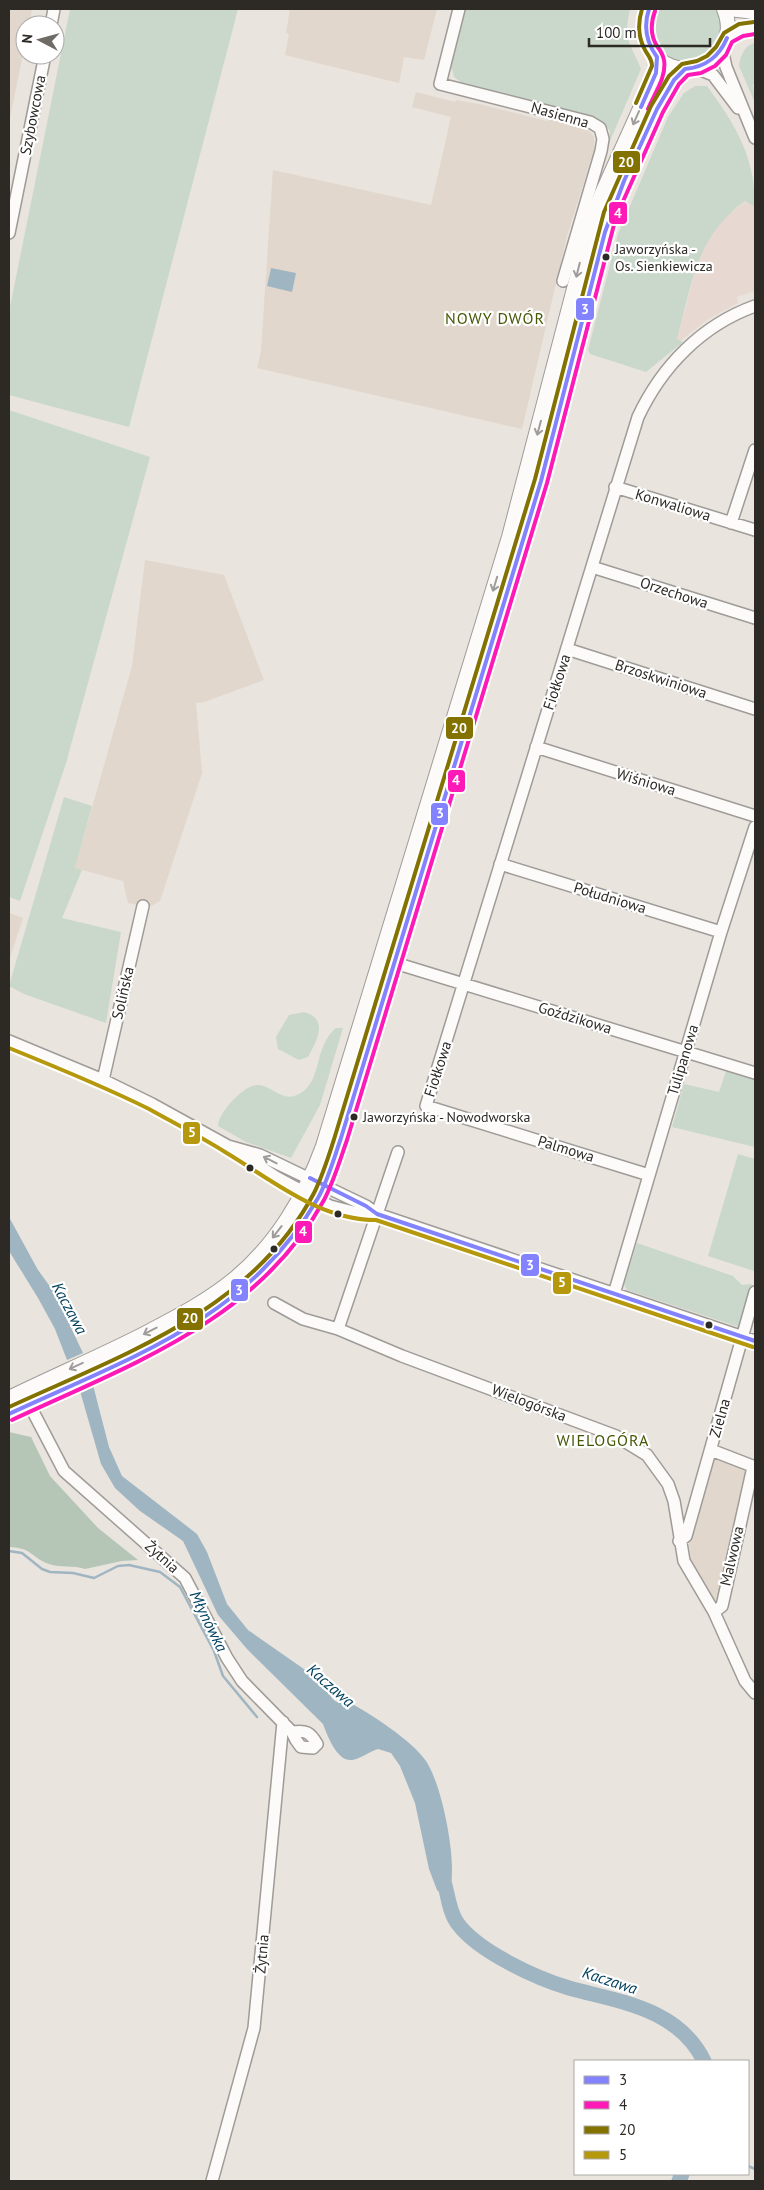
<svg xmlns="http://www.w3.org/2000/svg" width="764" height="2190" font-family="'PT Sans',sans-serif">
	<rect width="100%" height="100%" fill="#e9e4de"/>
	<!-- commercial -->
	<path fill="#e8d8d2" d="M746,201L755,207V291L737,297L738,303L707,320L680,341L677,340L695,272L707,241L724,218Z"/>
	<!-- built -->
	<path fill="#e1d7cc" d="M9,9H32L29,25H25V44L9,123Z
		M290,9H437L424,60L404,57L399,83L285,55L289,34L286,33Z
		M416,92L455,102L456,100L479,104L547,121L552,119L583,128L590,132L594,137V150L567,236L522,429L257,368L261,351L273,170L431,205L451,117L412,107Z
		M145,560L224,575L264,680L204,702L196,703L202,773L160,901L149,907L128,903L123,881L75,868L132,666Z
		M9,913L23,918L9,961Z
		M715,1456L749,1469L719,1602L714,1606L691,1560L689,1544Z"/>
	<!-- green -->
	<path fill="#c9d8ca" d="M70,9H238L129,427L9,395V312Z
		M465,9H630C623,42 630,41 641,69L607,148L610,131L603,122L461,85V82L454,77L452,69H450Z
		M656,9H717C719,16 722,24 722,32C722,52 695,67 677,62C655,56 645,27 656,9Z
		M755,43V83L753,84L755,103L739,66C740,57 745,44 755,43Z
		M695,86H707C736,126 755,156 755,207L745,201C696,236 692,284 677,339L683,342L646,372L590,354L588,350L618,234L668,117L684,93Z
		M9,410L150,457L66,763L20,901L9,897Z
		M64,797L92,806L75,868L82,870L62,918L121,932L106,1023L24,994L9,986Z
		M304,1012C330,1019 316,1042 308,1057L299,1060L278,1049L276,1037L289,1015Z
		M336,1028H343L320,1105L291,1158L246,1142L218,1126C218,1113 245,1083 259,1085C274,1087 283,1103 299,1094C323,1082 313,1047 336,1028Z
		M726,1071L755,1079V1147L672,1127L684,1084L719,1092Z
		M738,1154L755,1159L754,1271L708,1256Z
		M637,1243L733,1276L742,1285L752,1284L745,1319L739,1327L627,1290L624,1284Z"/>
	<!-- forest -->
	<path fill="#b5c6b7" d="M9,1432L31,1437L50,1476L98,1528L138,1560L122,1561L85,1569C73,1565 61,1568 49,1564C31,1558 34,1548 9,1547Z"/>
	<!-- water -->
	<path fill="#a0b5c2" d="M271,268L296,273L292,292L267,286Z
		M9,1217L38,1270L54,1292L83,1353L67,1360L55,1329L38,1298L9,1251Z
		M93,1385L109,1447L122,1476L197,1534L207,1552L227,1604L248,1630L324,1683L331,1692V1697C336,1703 340,1704 347,1701C368,1712 413,1741 426,1761C441,1784 452,1841 452,1868C452,1880 451,1892 450,1903L437,1890L429,1869L415,1803L400,1766L391,1753L378,1749C371,1751 358,1760 352,1760C337,1762 327,1735 323,1724L247,1649L218,1615L183,1541L140,1511L115,1488L101,1464L80,1391Z"/>
	<g fill="none" stroke-linecap="round" stroke-linejoin="round">
		<!-- stream -->
		<path stroke="#a0b5c2" stroke-width="2.5" d="M9,1551L22,1553L42,1569L50,1572L73,1573L94,1578L118,1566L129,1565L160,1572L180,1587L214,1651L223,1676L257,1717
			M748,2166L755,2169"/>
		<!-- river -->
		<path stroke="#a0b5c2" stroke-width="15" d="M445,1885C448,1897 450,1914 458,1924C479,1952 536,1978 569,1988C620,2002 678,2008 704,2061
			M679,2181L682,2174"/>
		<defs>
			<path id="minor" d="M459,9L440,84L590,122L600,128L603,139L601,151L563,281
				M51,25L54,9
				M722,49L726,67L755,138
				M696,68L713,75L738,108
				M9,233L45,55
				M615,487L755,530
				M731,523L755,450
				M592,567L755,618
				M567,649L755,709
				M536,747L755,816
				M500,864L721,932
				M395,963L755,1073
				M9,1041L103,1080L152,1104L228,1146L276,1177L330,1206L361,1214H377
				M103,1080L143,906
				M228,1146L260,1155L366,1206L377,1214L755,1341
				M649,1175L426,1106L638,417C662,366 702,325 755,306
				M614,1294L721,932L755,827
				M274,1303L303,1319L338,1329L402,1356L616,1436L647,1455L668,1484L674,1501L684,1561L714,1612L745,1681L755,1693
				M338,1329L398,1152
				M29,1404L64,1471L185,1578L227,1658L242,1681L292,1732L296,1740L301,1747L313,1748L317,1744C310,1732 306,1730 292,1732
				M711,1450L755,1467
				M679,1541L686,1536L755,1292
				M714,1612L722,1606L753,1467
				M212,2181L254,2028L283,1722"/>
			<path id="major" d="M649,9C645,20 644,31 648,42C668,94 746,63 724,9
				M729,9L755,12
				M727,38L741,30L755,28
				M9,1398C54,1376 101,1356 146,1333C176,1317 206,1302 233,1280C275,1246 305,1196 323,1146L509,537L592,220L602,193L656,73L657,57
				M9,1414C126,1357 253,1322 318,1198C328,1179 334,1158 341,1138L510,586L541,481L605,232L624,181L657,109L674,80L685,69"/>
		</defs>
		<!-- minor casing -->
		<use href="#minor" stroke="#9f9b97" stroke-width="14"/>
		<!-- major casing -->
		<use href="#major" stroke="#9f9b97" stroke-width="16"/>
		<!-- minor -->
		<use href="#minor" stroke="#fcfbfa" stroke-width="11"/>
		<!-- major -->
		<use href="#major" stroke="#fcfbfa" stroke-width="14"/>
		<defs>
			<path id="bus-1" d="M649,9C643,27 646,42 657,57
				M685,69C706,67 719,57 727,38
				M641,107L656,73L657,57
				M310,1178L366,1206L377,1214L755,1341
				M9,1414C129,1358 248,1320 318,1198C328,1180 334,1158 341,1138L541,481L605,232L624,181L657,109L674,80L685,69"/>
			<path id="bus-2" d="M648,109C654,94 667,77 664,60C663,54 660,50 657,46C650,35 651,22 655,11
				M12,1420C129,1365 258,1321 324,1200C334,1181 340,1160 347,1140L547,483L616,217L663,112L679,84L688,75L701,73L715,66L726,55L732,42L743,36L755,34"/>
			<path id="bus-3" d="M636,103L652,66C652,58 647,55 644,48C638,36 638,22 642,9
				M9,1407C122,1355 252,1311 314,1193C323,1175 329,1155 335,1136L535,479L604,212L651,106L669,76L682,64L697,61L707,56L716,47L724,33L739,24L754,22"/>
			<path id="bus-4" d="M9,1048C56,1067 103,1086 149,1109C174,1123 201,1137 225,1152C272,1180 319,1220 376,1220L753,1347"/>
		</defs>
		<!-- bus-1 casing -->
		<use href="#bus-1" stroke="#fff" stroke-width="8"/>
		<!-- bus-2 casing -->
		<use href="#bus-2" stroke="#fff" stroke-width="8"/>
		<!-- bus-3 casing -->
		<use href="#bus-3" stroke="#fff" stroke-width="8"/>
		<!-- bus-4 casing -->
		<use href="#bus-4" stroke="#fff" stroke-width="8"/>
		<!-- bus-1 -->
		<use href="#bus-1" stroke="#8383ff" stroke-width="4"/>
		<!-- bus-2 -->
		<use href="#bus-2" stroke="#ff1ab8" stroke-width="4"/>
		<!-- bus-3 -->
		<use href="#bus-3" stroke="#837200" stroke-width="4"/>
		<!-- bus-4 -->
		<use href="#bus-4" stroke="#b6980d" stroke-width="4"/>
	</g>
	<!-- one-way arrows -->
	<defs><path id="oneway-shaft" d="M-6 0H5M1.5-3L5.5 0L1.5 3" fill="none" stroke-width="1.6" stroke-linecap="round" stroke-linejoin="round" transform="scale(1.25)"/></defs>
	<g stroke="#9f9d9b">
		<use href="#oneway-shaft" transform="translate(636 118) rotate(114)"/>
		<use href="#oneway-shaft" transform="translate(578 270) rotate(104)"/>
		<use href="#oneway-shaft" transform="translate(539 428) rotate(105)"/>
		<use href="#oneway-shaft" transform="translate(495 584) rotate(107)"/>
		<use href="#oneway-shaft" transform="translate(270 1160) rotate(-153)"/>
		<use href="#oneway-shaft" transform="translate(277 1232) rotate(128)"/>
		<use href="#oneway-shaft" transform="translate(150 1331) rotate(153)"/>
		<use href="#oneway-shaft" transform="translate(76 1366) rotate(155)"/>
	</g>
	<!-- markers -->
	<g fill="#2d2a26" stroke="#fff" stroke-width="2">
		<circle cx="606" cy="257" r="4.5"/>
		<circle cx="354" cy="1117" r="4.5"/>
		<circle cx="250" cy="1168" r="4.5"/>
		<circle cx="338" cy="1214" r="4.5"/>
		<circle cx="274" cy="1249" r="4.5"/>
		<circle cx="709" cy="1325" r="4.5"/>
	</g>
	<g text-anchor="middle" stroke-width="4.5" stroke-linejoin="round" paint-order="stroke">
		<!-- bus labels -->
		<g font-size="14" fill="#2d2a26" stroke="#fff" text-anchor="start">
			<text x="615" y="254">Jaworzyńska -<tspan x="615" dy="17">Os. Sienkiewicza</tspan></text>
			<text x="363" y="1122">Jaworzyńska - Nowodworska</text>
		</g>
		<!-- street labels -->
		<g font-size="15" fill="#2d2a26" stroke="#fff">
			<text transform="translate(33 115) rotate(-79)" y="5">Szybowcowa</text>
			<text transform="translate(560 115) rotate(16)" y="5">Nasienna</text>
			<text transform="translate(673 505) rotate(17)" y="5">Konwaliowa</text>
			<text transform="translate(674 593) rotate(18)" y="5">Orzechowa</text>
			<text transform="translate(661 679) rotate(18)" y="5">Brzoskwiniowa</text>
			<text transform="translate(557 682) rotate(-72)" y="5">Fiołkowa</text>
			<text transform="translate(646 782) rotate(17)" y="5">Wiśniowa</text>
			<text transform="translate(610 898) rotate(17)" y="5">Południowa</text>
			<text transform="translate(123 993) rotate(-77)" y="5">Solińska</text>
			<text transform="translate(575 1018) rotate(17)" y="5">Goździkowa</text>
			<text transform="translate(683 1060) rotate(-73)" y="5">Tulipanowa</text>
			<text transform="translate(438 1069) rotate(-72)" y="5">Fiołkowa</text>
			<text transform="translate(566 1149) rotate(17)" y="5">Palmowa</text>
			<text transform="translate(529 1403) rotate(21)" y="5">Wielogórska</text>
			<text transform="translate(720 1418) rotate(-74)" y="5">Zielna</text>
			<text transform="translate(732 1556) rotate(-77)" y="5">Malwowa</text>
			<text transform="translate(162 1557) rotate(42)" y="5">Żytnia</text>
			<text transform="translate(262 1954) rotate(-85)" y="5">Żytnia</text>
		</g>
		<!-- neighbourhood labels -->
		<g font-size="16" letter-spacing="1" fill="#465808" stroke="#fff">
			<text x="495" y="324">NOWY DWÓR</text>
			<text x="603" y="1446">WIELOGÓRA</text>
		</g>
		<!-- water labels -->
		<g font-size="16" font-style="italic" fill="#00405e" stroke="#fff">
			<text transform="translate(70 1308) rotate(62)" y="6">Kaczawa</text>
			<text transform="translate(209 1621) rotate(64)" y="6">Młynówka</text>
			<text transform="translate(331 1685) rotate(41)" y="6">Kaczawa</text>
			<text transform="translate(610 1980) rotate(18)" y="6">Kaczawa</text>
		</g>
	</g>
	<g stroke="#fff" stroke-width="2">
		<rect x="612" y="150" width="29" height="24" rx="5" fill="#837200"/>
		<rect x="608" y="201" width="20" height="24" rx="5" fill="#ff1ab8"/>
		<rect x="575" y="297" width="20" height="24" rx="5" fill="#8383ff"/>
		<rect x="445" y="716" width="29" height="24" rx="5" fill="#837200"/>
		<rect x="447" y="769" width="19" height="24" rx="5" fill="#ff1ab8"/>
		<rect x="430" y="802" width="19" height="24" rx="5" fill="#8383ff"/>
		<rect x="182" y="1121" width="19" height="24" rx="5" fill="#b6980d"/>
		<rect x="294" y="1220" width="19" height="24" rx="5" fill="#ff1ab8"/>
		<rect x="520" y="1253" width="20" height="24" rx="5" fill="#8383ff"/>
		<rect x="552" y="1271" width="20" height="24" rx="5" fill="#b6980d"/>
		<rect x="230" y="1278" width="19" height="24" rx="5" fill="#8383ff"/>
		<rect x="176" y="1307" width="28" height="24" rx="5" fill="#837200"/>
	</g>
	<g font-size="14" text-anchor="middle" font-weight="bold" fill="#fff">
		<text x="626" y="167">20</text>
		<text x="618" y="218">4</text>
		<text x="585" y="314">3</text>
		<text x="459" y="733">20</text>
		<text x="456" y="785">4</text>
		<text x="440" y="818">3</text>
		<text x="192" y="1137">5</text>
		<text x="303" y="1236">4</text>
		<text x="530" y="1270">3</text>
		<text x="562" y="1287">5</text>
		<text x="239" y="1295">3</text>
		<text x="190" y="1323">20</text>
	</g>
	<!-- border -->
	<rect width="764" height="2190" fill="none" stroke="#2d2a26" stroke-width="20"/>
	<!-- legend -->
	<rect x="574" y="2060" width="175" height="115" fill="#ffffff" stroke="#abaaa8"/>
	<rect x="584" y="2076" width="25" height="8" fill="#8383ff" stroke="#abaaa8"/>
	<text x="619" y="2085" font-size="15" fill="#2d2a26">3</text>
	<rect x="584" y="2101" width="25" height="8" fill="#ff1ab8" stroke="#abaaa8"/>
	<text x="619" y="2110" font-size="15" fill="#2d2a26">4</text>
	<rect x="584" y="2126" width="25" height="8" fill="#837200" stroke="#abaaa8"/>
	<text x="619" y="2135" font-size="15" fill="#2d2a26">20</text>
	<rect x="584" y="2151" width="25" height="8" fill="#b6980d" stroke="#abaaa8"/>
	<text x="619" y="2160" font-size="15" fill="#2d2a26">5</text>
	<!-- north arrow -->
	<g transform="translate(40 40) rotate(276)"><circle r="24" fill="#ffffff" stroke="#abaaa8"/>
	<path d="M0-4L9 19L0 12L-9 19Z" fill="#6f6b66"/>
	<text y="-8" font-size="14" font-weight="bold" text-anchor="middle" fill="#2d2a26">N</text>
	</g>
	<!-- scale -->
	<path d="M589 38v8h121v-8" fill="none" stroke="#2d2a26" stroke-width="2.5"/>
	<text x="596" y="38" font-size="15" fill="#2d2a26" stroke="#ffffff" stroke-width="4" paint-order="stroke">100 m</text>
</svg>
